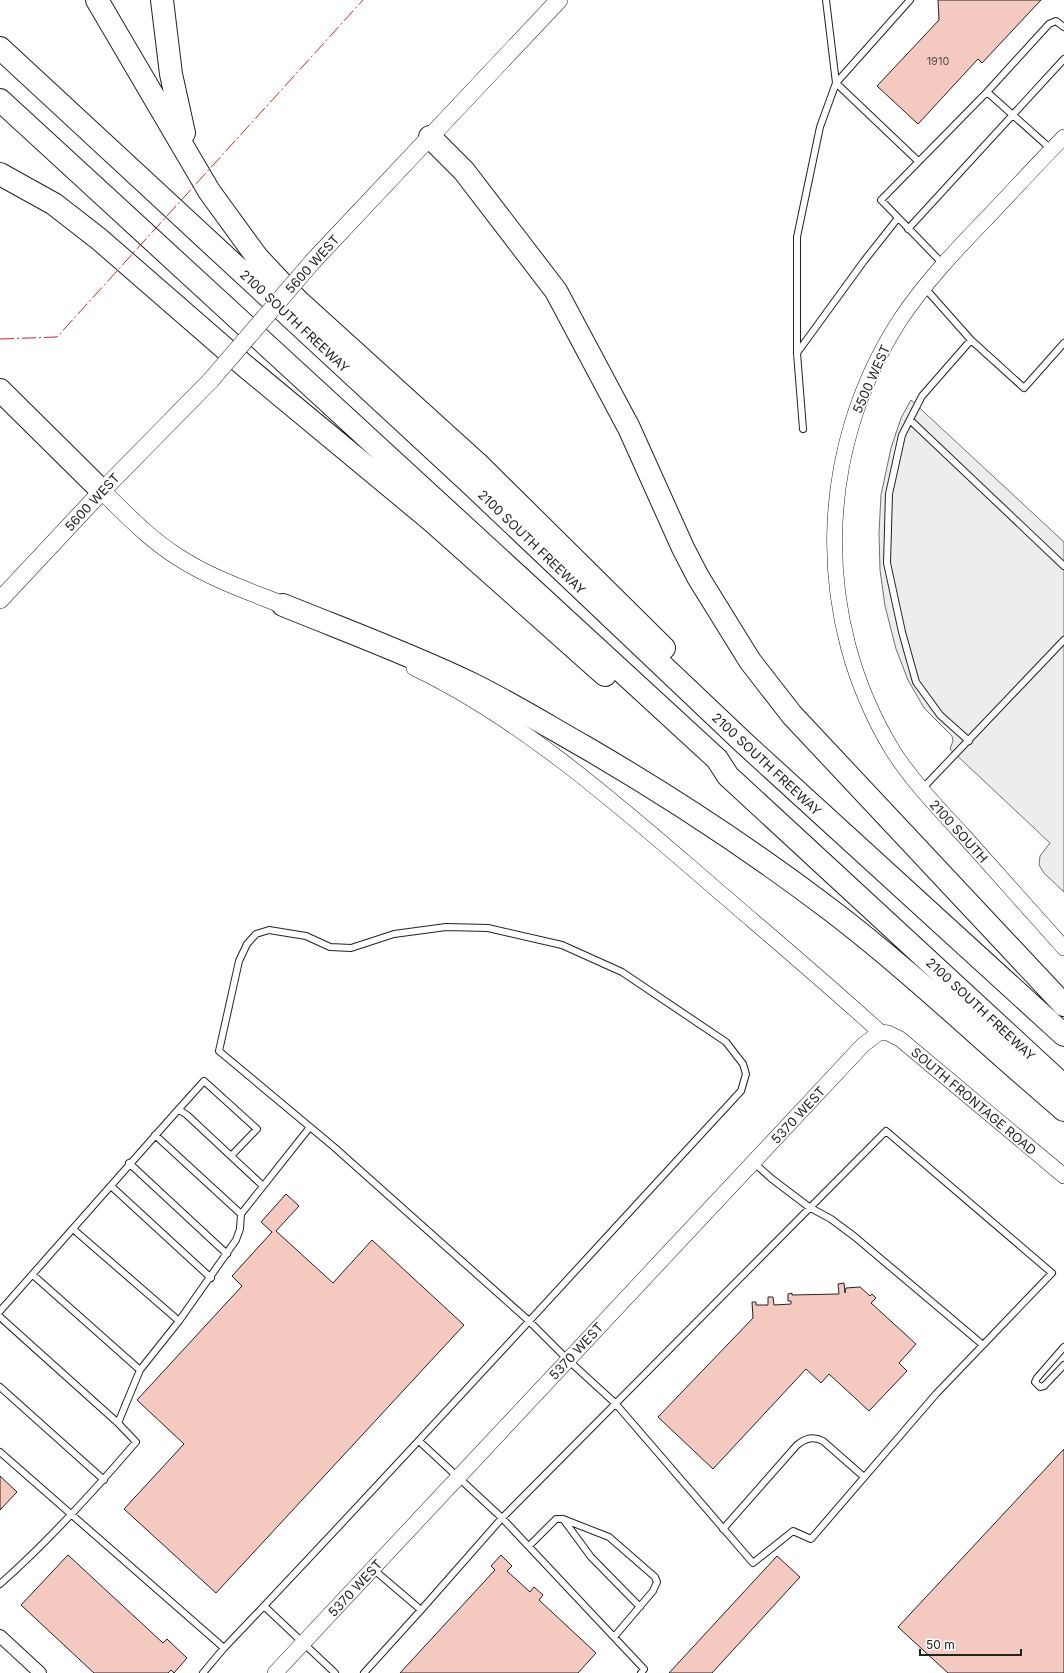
<svg xmlns="http://www.w3.org/2000/svg" width="1064" height="1673" font-family="Inter,sans-serif">
	<rect width="100%" height="100%" fill="#fff"/>
	<!-- parking -->
	<path fill="#ededed" stroke="#6f6f6f" d="M911,400L1064,542V892L1044,873L1039,865L1040,856L1050,843L950,749L953,741L952,736L924,708L908,680L896,649L885,606L880,570L879,533L881,495L891,448L901,418Z"/>
	<!-- building -->
	<path fill="#f3c9c0" stroke="#222" d="M938,0H1041L982,63L978,59L918,124L877,86L939,20Z
		M286,1194L299,1206L276,1231L333,1283L372,1240L464,1325L216,1593L124,1509L184,1444L137,1400L242,1286L232,1276L272,1232L261,1222Z
		M844,1283L845,1293L846,1288L860,1287L870,1296L872,1294L876,1298L871,1303L916,1344L899,1363L907,1371L869,1411L829,1374L821,1383L806,1369L713,1469L658,1417L753,1318L752,1302H756V1305H768V1297H773L774,1305L791,1304V1301H788V1294L792,1293V1295L839,1294L838,1284Z
		M1064,1449V1673H948L898,1627Z
		M0,1476L17,1492L0,1510Z
		M68,1555L163,1643L167,1639L187,1658L174,1673L171,1670L168,1673H94L21,1605Z
		M501,1555L512,1566L507,1571L530,1592L534,1587L543,1595L539,1600L596,1653L578,1673H400L495,1570L491,1566Z
		M777,1556L800,1577L712,1673H669Z"/>
	<g fill="none" stroke-linecap="round" stroke-linejoin="round">
		<defs>
			<path id="service" d="M826,0L836,83L918,161
				M987,92L1049,24L1056,21L1064,27
				M908,229L1064,59
				M943,264L881,200L987,92L1051,149
				M924,287L971,340L922,396L902,435L889,494L887,563L902,632L916,682L940,715L969,741
				M971,340L1024,388L1064,343
				M797,353L864,261L898,218
				M910,420L1064,566
				M803,429L797,353V237L820,127L836,83L910,0
				M922,789L1064,640
				M177,1111L204,1081L257,1129L231,1156
				M155,1135L241,1214
				M753,1162L772,1179L809,1207L831,1219L855,1237L983,1345
				M129,1163L227,1254
				M111,1186L211,1278
				M73,1229L179,1321
				M33,1275L140,1370
				M0,1311L177,1111H181L187,1115L263,1186
				M0,1317L118,1423
				M1064,1347L1037,1378L1035,1382L1040,1387L1044,1386L1064,1365
				M0,1387L104,1480
				M419,1441L502,1518L644,1669L641,1673
				M0,1452L224,1648
				M563,1519L591,1557L640,1607
				M723,1529L797,1445C806,1438 813,1436 823,1441L864,1477
				M529,1546L556,1519H563L609,1537L655,1577L657,1582L653,1591L614,1637
				M0,1584C48,1542 94,1491 136,1442L118,1423L140,1370L179,1321L236,1240L240,1229L241,1214L310,1127
				M264,1606L335,1673
				M203,1673L224,1648C399,1465 569,1277 741,1091L746,1074L743,1064L726,1042L622,972L562,945L488,928L446,927L394,934L351,948L330,947L306,936L269,930L256,934L247,944L239,961L219,1051L334,1147L528,1320L568,1360L615,1403L753,1563L793,1531L811,1539L936,1394L1052,1273L886,1131L502,1518L421,1610L373,1569
				M364,1673L421,1610"/>
			<path id="minor" d="M0,1636L40,1673"/>
			<path id="tertiary" d="M1064,137C1037,164 1011,193 984,221C954,252 924,284 900,320C816,450 812,618 893,751C913,782 939,809 964,836C997,873 1031,911 1064,948
				M414,668C519,718 615,802 702,877C762,929 822,979 880,1032
				M880,1032L888,1033L900,1039L1064,1176
				M275,1673L863,1045L880,1032"/>
			<path id="secondary" d="M314,260L559,0
				M102,491C126,514 149,539 178,557C210,578 248,591 283,605
				M0,600L102,491L211,380"/>
			<path id="motorway" d="M97,0L209,191L257,257L298,301L480,466L664,648
				M162,0L171,74L184,133
				M0,48L472,485L744,743L1064,1035
				M0,100L717,759L728,776L1064,1086
				M430,137L464,171L556,291L629,428L683,548L698,577L750,661L792,715L1064,1005
				M0,174L54,204L99,239L245,366L432,521L605,675
				M0,390L102,491
				M283,605C347,631 412,655 474,685C512,704 548,726 585,747C671,797 753,851 832,911C913,973 986,1044 1064,1110"/>
		</defs>
		<!-- service casing -->
		<use href="#service" stroke="#222" stroke-width="8"/>
		<!-- minor casing -->
		<use href="#minor" stroke="#222" stroke-width="14"/>
		<!-- tertiary casing -->
		<use href="#tertiary" stroke="#222" stroke-width="16"/>
		<!-- secondary casing -->
		<use href="#secondary" stroke="#222" stroke-width="18"/>
		<!-- motorway casing -->
		<use href="#motorway" stroke="#222" stroke-width="24"/>
		<!-- service -->
		<use href="#service" stroke="#fff" stroke-width="6"/>
		<!-- minor -->
		<use href="#minor" stroke="#fff" stroke-width="12"/>
		<!-- tertiary -->
		<use href="#tertiary" stroke="#fff" stroke-width="15"/>
		<!-- secondary -->
		<use href="#secondary" stroke="#fff" stroke-width="17"/>
		<!-- motorway -->
		<use href="#motorway" stroke="#fff" stroke-width="22"/>
		<defs>
			<path id="secondary-bridge" d="M211,380L314,260"/>
		</defs>
		<!-- secondary-bridge casing -->
		<use href="#secondary-bridge" stroke="#222" stroke-width="18" stroke-linecap="butt"/>
		<!-- secondary-bridge -->
		<use href="#secondary-bridge" stroke="#fff" stroke-width="17"/>
		<!-- power -->
		<path stroke="#c62828" stroke-width="1" stroke-dasharray="14 3 2 3" stroke-linecap="butt" d="M0,339L57,337L363,0"/>
	</g>
	<g text-anchor="middle" stroke-width="3" stroke-linejoin="round" paint-order="stroke">
		<!-- number labels -->
		<g font-size="11" fill="#564c4a">
			<text x="938" y="65">1910</text>
		</g>
		<!-- street labels -->
		<g font-size="13" fill="#222" stroke="#fff">
			<text transform="translate(312 264) rotate(-48)" y="5">5600 WEST</text>
			<text transform="translate(295 321) rotate(43)" y="5">2100 SOUTH FREEWAY</text>
			<text transform="translate(871 379) rotate(-66)" y="5">5500 WEST</text>
			<text transform="translate(92 502) rotate(-47)" y="5">5600 WEST</text>
			<text transform="translate(532 542) rotate(44)" y="5">2100 SOUTH FREEWAY</text>
			<text transform="translate(767 764) rotate(43)" y="5">2100 SOUTH FREEWAY</text>
			<text transform="translate(959 831) rotate(48)" y="5">2100 SOUTH</text>
			<text transform="translate(981 1009) rotate(43)" y="5">2100 SOUTH FREEWAY</text>
			<text transform="translate(974 1101) rotate(40)" y="5">SOUTH FRONTAGE ROAD</text>
			<text transform="translate(798 1115) rotate(-47)" y="5">5370 WEST</text>
			<text transform="translate(576 1351) rotate(-47)" y="5">5370 WEST</text>
			<text transform="translate(355 1588) rotate(-47)" y="5">5370 WEST</text>
		</g>
	</g>
	<!-- scale -->
	<path d="M920 1649v6h101v-6" fill="none" stroke="#222222" stroke-width="2"/>
	<text x="926" y="1649" font-size="12" fill="#222222" stroke="#ffffff" stroke-width="3" paint-order="stroke">50 m</text>
</svg>
